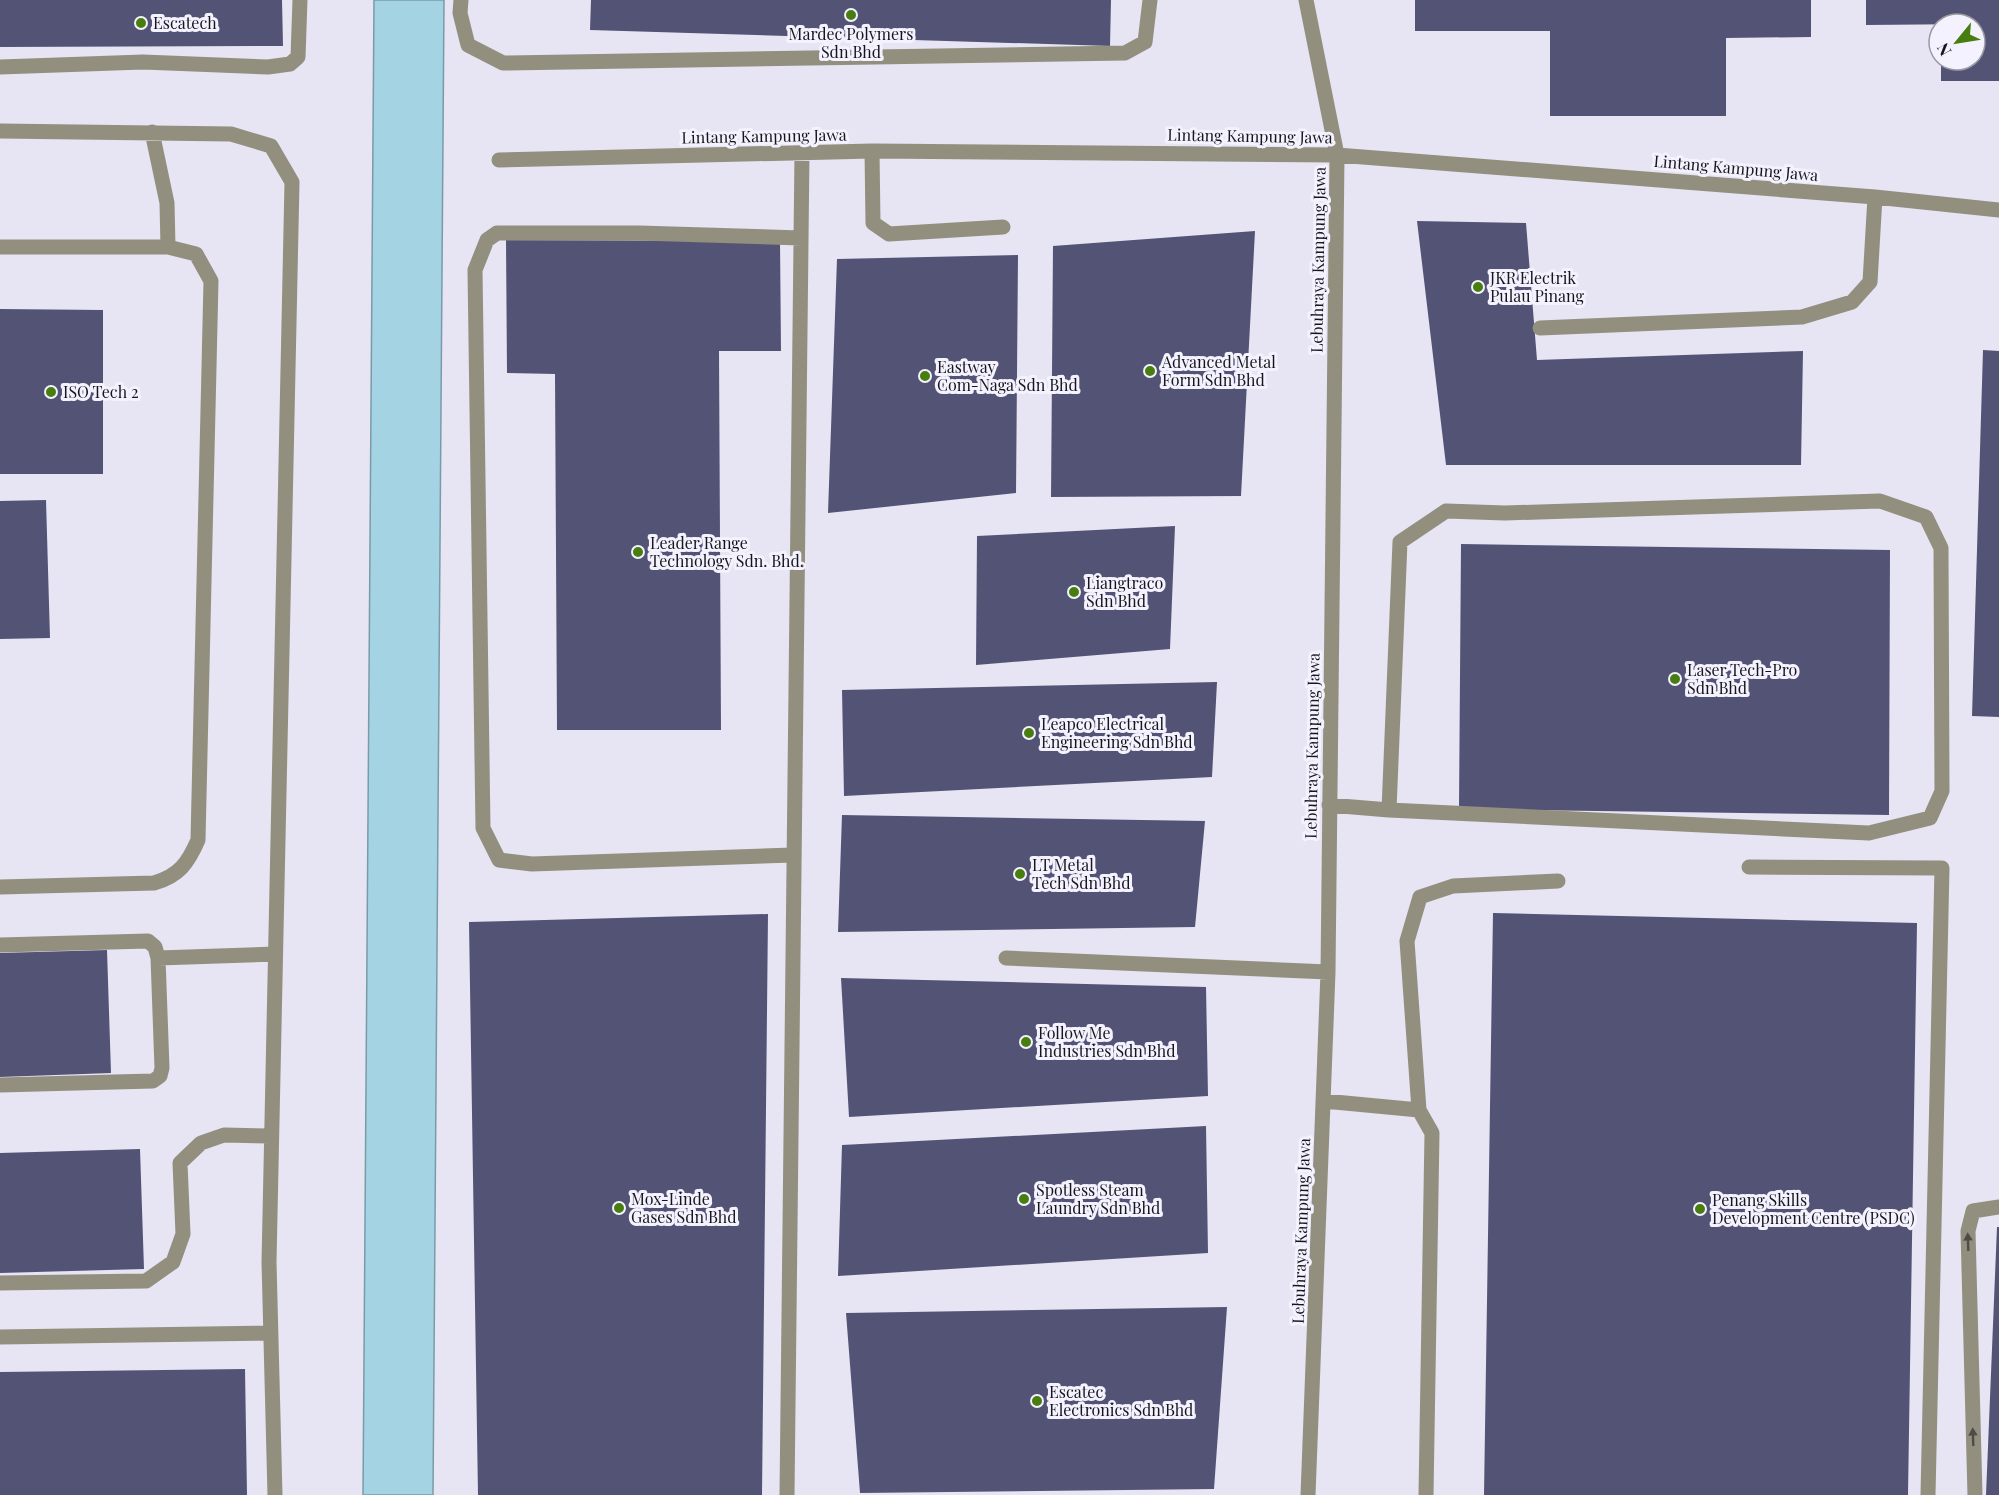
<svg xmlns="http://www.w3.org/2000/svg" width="1999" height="1495" font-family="'Playfair Display',serif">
	<rect width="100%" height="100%" fill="#e7e4f4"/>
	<!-- water -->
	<path fill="#a4d4e3" stroke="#799ba7" stroke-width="1.5" d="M374,0H444L433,1495H363Z"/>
	<!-- building -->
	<path fill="#535475" d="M0,0H282L283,46L0,47Z
		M591,0H1111L1110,46L590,30Z
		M1415,0H1811V37L1726,38V116H1550V31H1415Z
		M1866,0H1999V81H1941V60H1975V24L1866,25Z
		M1417,221L1526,223L1537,360L1803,351L1801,465H1446Z
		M1255,231L1241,496L1051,497L1053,246Z
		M506,240L780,241L781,351H719L721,730H557L555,374L507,373Z
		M1018,255L1016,493L828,513L837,259Z
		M0,309L103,310V474H0Z
		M1983,350L1999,351V717L1972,716Z
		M46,500L50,638L0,639V501Z
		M1175,526L1170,649L976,665L977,536Z
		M1461,544L1890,550L1889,815L1459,809Z
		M1217,682L1212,777L844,796L842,690Z
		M842,815L1205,821L1195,927L838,932Z
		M1493,913L1917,923L1908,1495H1484Z
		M768,914L762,1495H478L469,922Z
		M107,950L111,1073L0,1077V953Z
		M841,978L1206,987L1208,1096L849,1117Z
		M1206,1126L1208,1253L838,1276L842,1145Z
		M140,1149L144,1269L0,1273V1153Z
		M1997,1227H1999V1495H1986Z
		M1227,1307L1214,1489L860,1493L846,1313Z
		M245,1369L247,1495H0V1372Z"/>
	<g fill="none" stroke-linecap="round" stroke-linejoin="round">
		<!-- minor -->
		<path stroke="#928f7f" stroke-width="15" d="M461,0L460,13L468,45L503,63L1125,53L1145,42L1150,0
			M1306,0L1337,155L1328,972L1308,1495
			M0,67L143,62L268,67L290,64L298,57L300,0
			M0,131L231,134L271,146L292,182L269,1262L275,1495
			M872,151L873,223L889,234L1003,227
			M499,160L872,151L1337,155L1875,197L1999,210
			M0,247H168
			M1540,328L1802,317L1852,302L1870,282L1875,197
			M1329,805L1389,810L1869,833L1930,818L1942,791L1941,548L1926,517L1880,501L1505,513L1446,511L1400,542L1389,810
			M794,855L532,864L499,860L483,828L475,270L487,240L497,233H639L801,238
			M1749,867L1942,868L1928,1495
			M0,887L154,883C179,876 188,863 198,840L211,281L196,254L168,247L167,203L152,132
			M0,945L148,941L155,947L158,958L162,1068L160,1076L153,1081L0,1085
			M158,958L275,954
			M1006,958L1328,972
			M1324,1101L1419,1110L1432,1133L1426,1495
			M1419,1110L1407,941L1420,897L1453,886L1558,881
			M0,1283L146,1281L173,1262L183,1234L180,1163L201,1143L224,1135L271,1136
			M0,1337L271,1333
			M787,1495L802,152
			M1975,1495L1968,1231L1973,1211L1999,1207"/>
	</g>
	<!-- one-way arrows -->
	<defs><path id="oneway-solid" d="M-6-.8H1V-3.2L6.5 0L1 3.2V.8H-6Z" transform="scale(1.5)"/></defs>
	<g fill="#4e4c47">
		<use href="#oneway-solid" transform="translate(1968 1242) rotate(-92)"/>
		<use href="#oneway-solid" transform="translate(1973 1437) rotate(-92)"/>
	</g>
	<!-- markers -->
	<g fill="#487d0f" stroke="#f4f2fe" stroke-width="2">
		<circle cx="851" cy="15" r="6"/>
		<circle cx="141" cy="23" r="6"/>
		<circle cx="1478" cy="287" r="6"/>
		<circle cx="1150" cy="371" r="6"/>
		<circle cx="925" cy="376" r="6"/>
		<circle cx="51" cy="392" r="6"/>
		<circle cx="638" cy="552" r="6"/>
		<circle cx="1074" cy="592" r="6"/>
		<circle cx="1675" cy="679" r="6"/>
		<circle cx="1029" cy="733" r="6"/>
		<circle cx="1020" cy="874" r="6"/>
		<circle cx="1026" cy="1042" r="6"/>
		<circle cx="1024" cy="1199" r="6"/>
		<circle cx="619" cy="1208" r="6"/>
		<circle cx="1700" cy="1209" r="6"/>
		<circle cx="1037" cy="1401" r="6"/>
	</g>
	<g text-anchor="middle" stroke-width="6" stroke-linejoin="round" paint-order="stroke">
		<!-- poi labels -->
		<g font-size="16" fill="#16151a" stroke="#f4f2fe" text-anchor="start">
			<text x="153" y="29">Escatech</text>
			<text x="851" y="40" text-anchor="middle">Mardec Polymers<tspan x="851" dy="18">Sdn Bhd</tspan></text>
			<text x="1490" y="284">JKR Electrik<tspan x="1490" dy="18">Pulau Pinang</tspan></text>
			<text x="1162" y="368">Advanced Metal<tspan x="1162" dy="18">Form Sdn Bhd</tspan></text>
			<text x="937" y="373">Eastway<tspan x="937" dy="18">Com-Naga Sdn Bhd</tspan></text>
			<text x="63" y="398">ISO Tech 2</text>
			<text x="650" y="549">Leader Range<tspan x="650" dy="18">Technology Sdn. Bhd.</tspan></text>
			<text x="1086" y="589">Liangtraco<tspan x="1086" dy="18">Sdn Bhd</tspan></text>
			<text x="1687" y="676">Laser Tech-Pro<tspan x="1687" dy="18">Sdn Bhd</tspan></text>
			<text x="1041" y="730">Leapco Electrical<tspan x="1041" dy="18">Engineering Sdn Bhd</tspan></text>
			<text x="1032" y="871">LT Metal<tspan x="1032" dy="18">Tech Sdn Bhd</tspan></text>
			<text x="1038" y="1039">Follow Me<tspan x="1038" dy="18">Industries Sdn Bhd</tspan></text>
			<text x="1036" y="1196">Spotless Steam<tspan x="1036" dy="18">Laundry Sdn Bhd</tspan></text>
			<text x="631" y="1205">Mox-Linde<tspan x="631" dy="18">Gases Sdn Bhd</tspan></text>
			<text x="1712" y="1206">Penang Skills<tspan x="1712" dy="18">Development Centre (PSDC)</tspan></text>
			<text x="1049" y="1398">Escatec<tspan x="1049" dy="18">Electronics Sdn Bhd</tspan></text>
		</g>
		<!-- street labels -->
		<g font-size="16" fill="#16151a" stroke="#f4f2fe">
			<text transform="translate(764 136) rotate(-1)" y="6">Lintang Kampung Jawa</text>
			<text transform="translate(1250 136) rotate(1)" y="6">Lintang Kampung Jawa</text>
			<text transform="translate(1736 168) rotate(5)" y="6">Lintang Kampung Jawa</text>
			<text transform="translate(1318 260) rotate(-89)" y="6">Lebuhraya Kampung Jawa</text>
			<text transform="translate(1312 746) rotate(-89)" y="6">Lebuhraya Kampung Jawa</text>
			<text transform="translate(1301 1231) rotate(-88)" y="6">Lebuhraya Kampung Jawa</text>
		</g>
	</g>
	<!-- north arrow -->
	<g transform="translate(1957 42) rotate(240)"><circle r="28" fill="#f4f2fe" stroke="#9b9aa3" stroke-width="1.5"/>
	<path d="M0-4.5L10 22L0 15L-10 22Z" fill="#487d0f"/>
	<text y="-9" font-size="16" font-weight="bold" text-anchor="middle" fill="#16151a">N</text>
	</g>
</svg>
